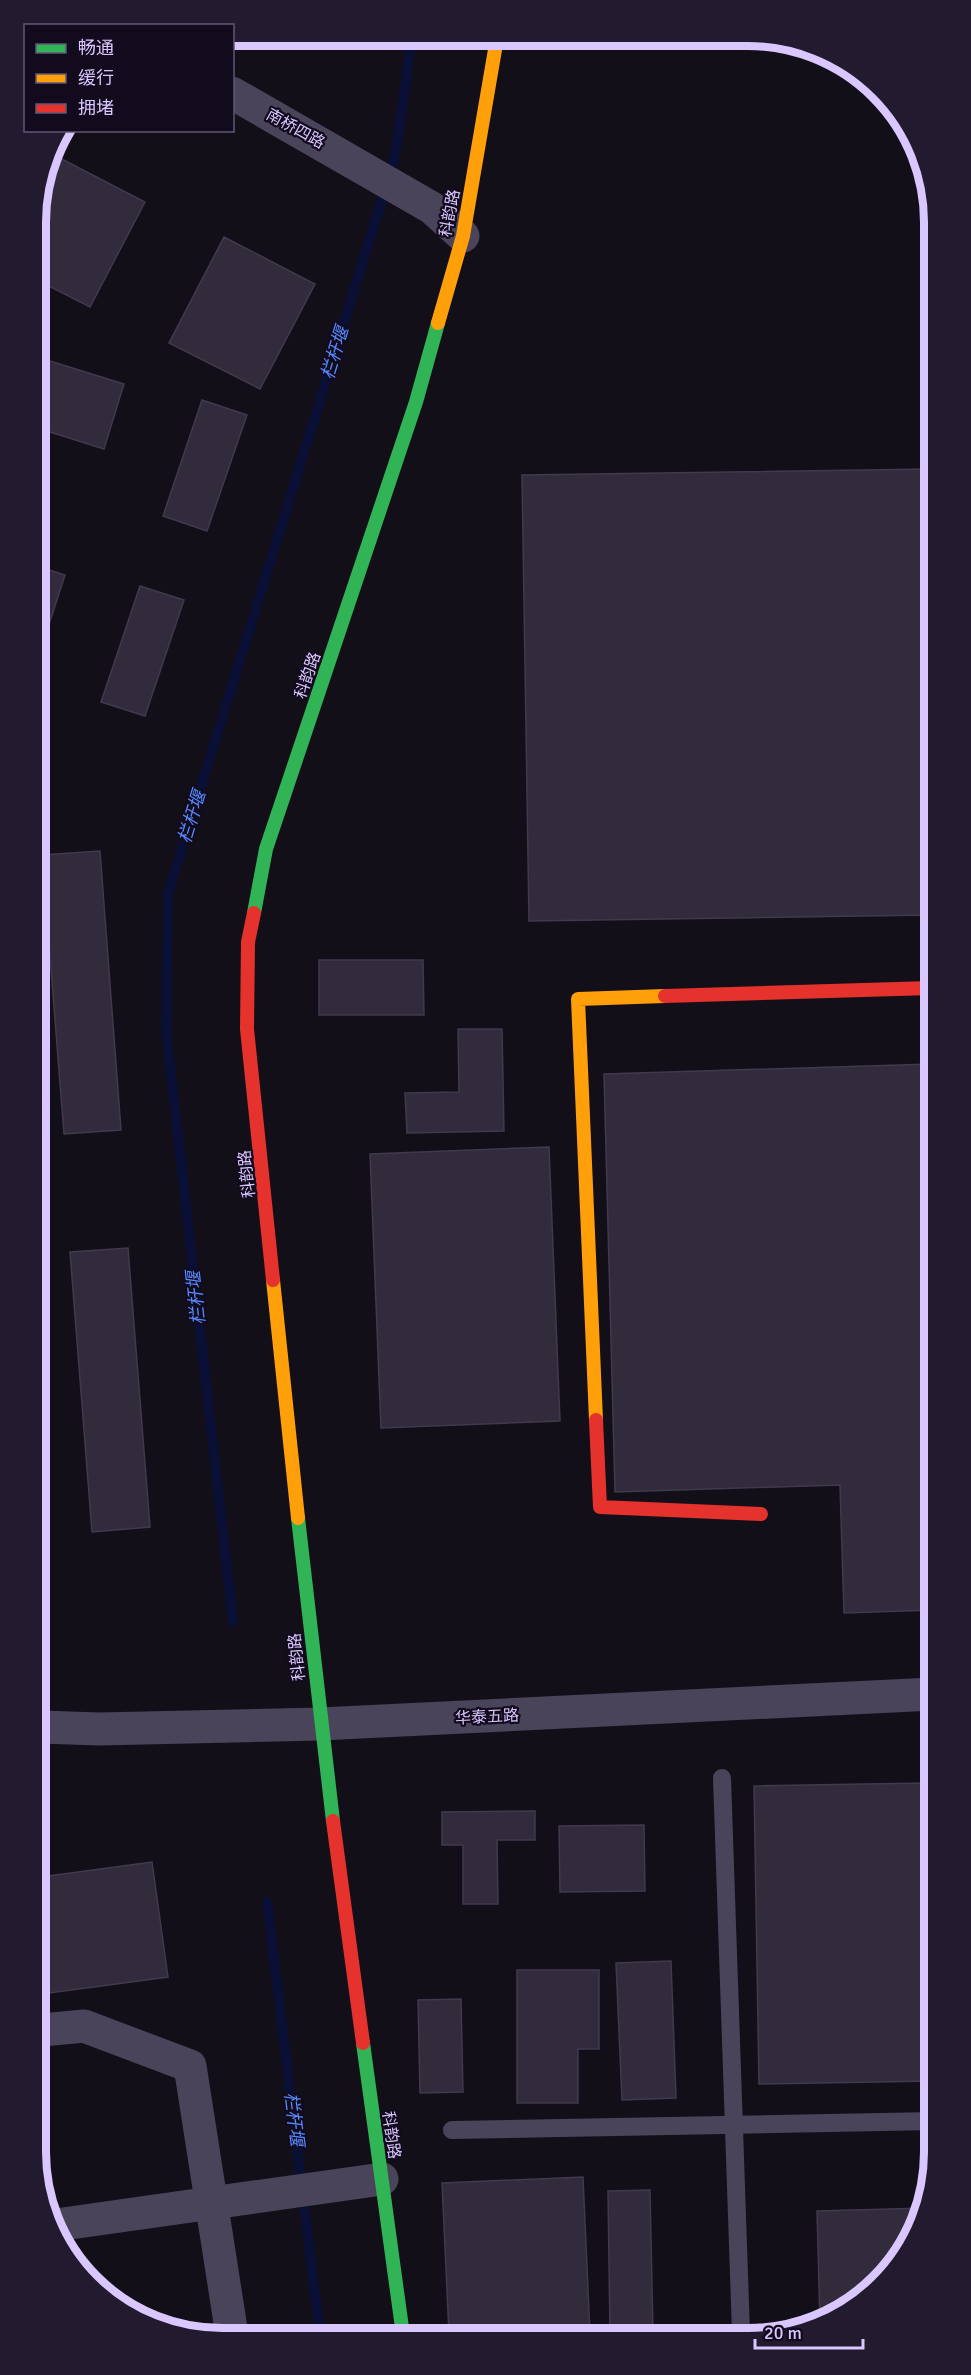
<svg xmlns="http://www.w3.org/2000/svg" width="971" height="2375" font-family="Signika,'Noto Sans SC',sans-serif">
	<rect width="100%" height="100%" fill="#130f19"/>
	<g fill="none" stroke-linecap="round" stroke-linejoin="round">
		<!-- stream -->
		<path stroke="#090f35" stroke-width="10" d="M233,1622L166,1029L168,894L395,157L412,37
			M267,1902L320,2335"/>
	</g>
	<!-- building -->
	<path fill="#322b3c" stroke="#41394d" stroke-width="1.5" d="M54,155L145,202L90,307L37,280L36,210L48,166Z
		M224,237L315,284L260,389L169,343Z
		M37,357L124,384L104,449L37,428Z
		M202,400L247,415L207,531L163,516Z
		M930,469L931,915L529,921L522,475Z
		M37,566L65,575L44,640L38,638Z
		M140,586L184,600L145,716L101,702Z
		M100,851L121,1130L64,1134L42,855Z
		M319,960H423L424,1015H319Z
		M458,1029H502L504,1131L407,1133L405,1093L459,1092Z
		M931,1064L933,1610L844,1613L840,1485L615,1492L604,1074Z
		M549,1147L560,1421L381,1428L370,1154Z
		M128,1248L150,1527L92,1532L70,1252Z
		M926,1783L932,2081L759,2084L754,1786Z
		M535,1811V1840H497L498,1904H463V1845H442V1812Z
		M644,1825L645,1891L560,1892L559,1826Z
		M152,1862L168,1977L42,1994L41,1877Z
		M671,1961L676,2098L622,2100L616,1963Z
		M517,1970H599V2049H578V2103H517Z
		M461,1999L463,2092L420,2093L418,2000Z
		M583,2177L590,2334H449L442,2183Z
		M650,2190L653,2333L610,2334L608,2191Z
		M925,2208L921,2224L889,2275L842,2314L820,2323L817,2211Z"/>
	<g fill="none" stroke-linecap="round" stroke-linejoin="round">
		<!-- lane -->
		<path stroke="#49445a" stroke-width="18" d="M722,1778L741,2333
			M452,2130L934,2121"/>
		<!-- street -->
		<path stroke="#49445a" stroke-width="33" d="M232,93L432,208L463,236
			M41,1727L99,1729L320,1724L933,1694
			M42,2030L84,2026L190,2066L232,2335
			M56,2225L382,2179"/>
		<!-- fast -->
		<path stroke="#30b455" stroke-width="14" d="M254,913L266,849L416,402L438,323
			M298,1518L333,1821
			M363,2043L403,2335"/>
		<!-- slow -->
		<path stroke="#ff9f0a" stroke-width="14" d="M438,323L463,236L497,38
			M273,1280L298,1518
			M596,1420L578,999L665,996"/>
		<!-- jam -->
		<path stroke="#e5322d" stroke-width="14" d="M254,913L248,942L247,1029L273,1280
			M665,996L931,988
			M596,1420L600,1507L761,1514
			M333,1821L363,2043"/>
	</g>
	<g text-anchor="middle" stroke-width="4.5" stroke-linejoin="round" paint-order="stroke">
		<!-- street labels -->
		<g font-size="16" fill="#dac7ff" stroke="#120b1d">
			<text transform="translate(296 128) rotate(29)" y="6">南桥四路</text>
			<text transform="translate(449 213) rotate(-79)" y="6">科韵路</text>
			<text transform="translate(307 675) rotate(-71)" y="6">科韵路</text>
			<text transform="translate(246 1174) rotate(-96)" y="6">科韵路</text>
			<text transform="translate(296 1657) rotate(-96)" y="6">科韵路</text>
			<text transform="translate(487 1716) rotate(-3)" y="6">华泰五路</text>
			<text transform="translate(392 2135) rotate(82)" y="6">科韵路</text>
		</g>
		<!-- water labels -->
		<g font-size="18" font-style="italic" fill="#558aff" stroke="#120b1d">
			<text transform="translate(335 353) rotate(-73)" y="6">栏杆堰</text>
			<text transform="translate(192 817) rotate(-73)" y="6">栏杆堰</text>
			<text transform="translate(196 1298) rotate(-96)" y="6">栏杆堰</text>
			<text transform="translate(294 2119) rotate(83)" y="6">栏杆堰</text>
		</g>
	</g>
	<!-- crop -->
	<path d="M0 0H971V2375H0ZM222 46H748A176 176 0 0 1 924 222V2152A176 176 0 0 1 748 2328H222A176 176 0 0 1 46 2152V222A176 176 0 0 1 222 46Z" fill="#221a2f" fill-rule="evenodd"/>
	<path fill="none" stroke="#dac7ff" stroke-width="8" d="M222 46H748A176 176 0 0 1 924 222V2152A176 176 0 0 1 748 2328H222A176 176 0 0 1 46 2152V222A176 176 0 0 1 222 46Z"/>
	<!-- legend -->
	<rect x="24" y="24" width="210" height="108" fill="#120b1d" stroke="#625677" stroke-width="1.5"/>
	<rect x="36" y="44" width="30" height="9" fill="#30b455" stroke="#625677" stroke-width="1.5"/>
	<text x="78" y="54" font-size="18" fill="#dac7ff">畅通</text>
	<rect x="36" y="74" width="30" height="9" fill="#ff9f0a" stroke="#625677" stroke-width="1.5"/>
	<text x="78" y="84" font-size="18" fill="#dac7ff">缓行</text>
	<rect x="36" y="104" width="30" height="9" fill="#e5322d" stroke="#625677" stroke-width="1.5"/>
	<text x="78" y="114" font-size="18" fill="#dac7ff">拥堵</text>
	<!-- scale -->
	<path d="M755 2339v9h108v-9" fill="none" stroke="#dac7ff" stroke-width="3"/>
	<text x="764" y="2339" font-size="18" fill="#dac7ff" stroke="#120b1d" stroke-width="4.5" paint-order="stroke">20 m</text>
</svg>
